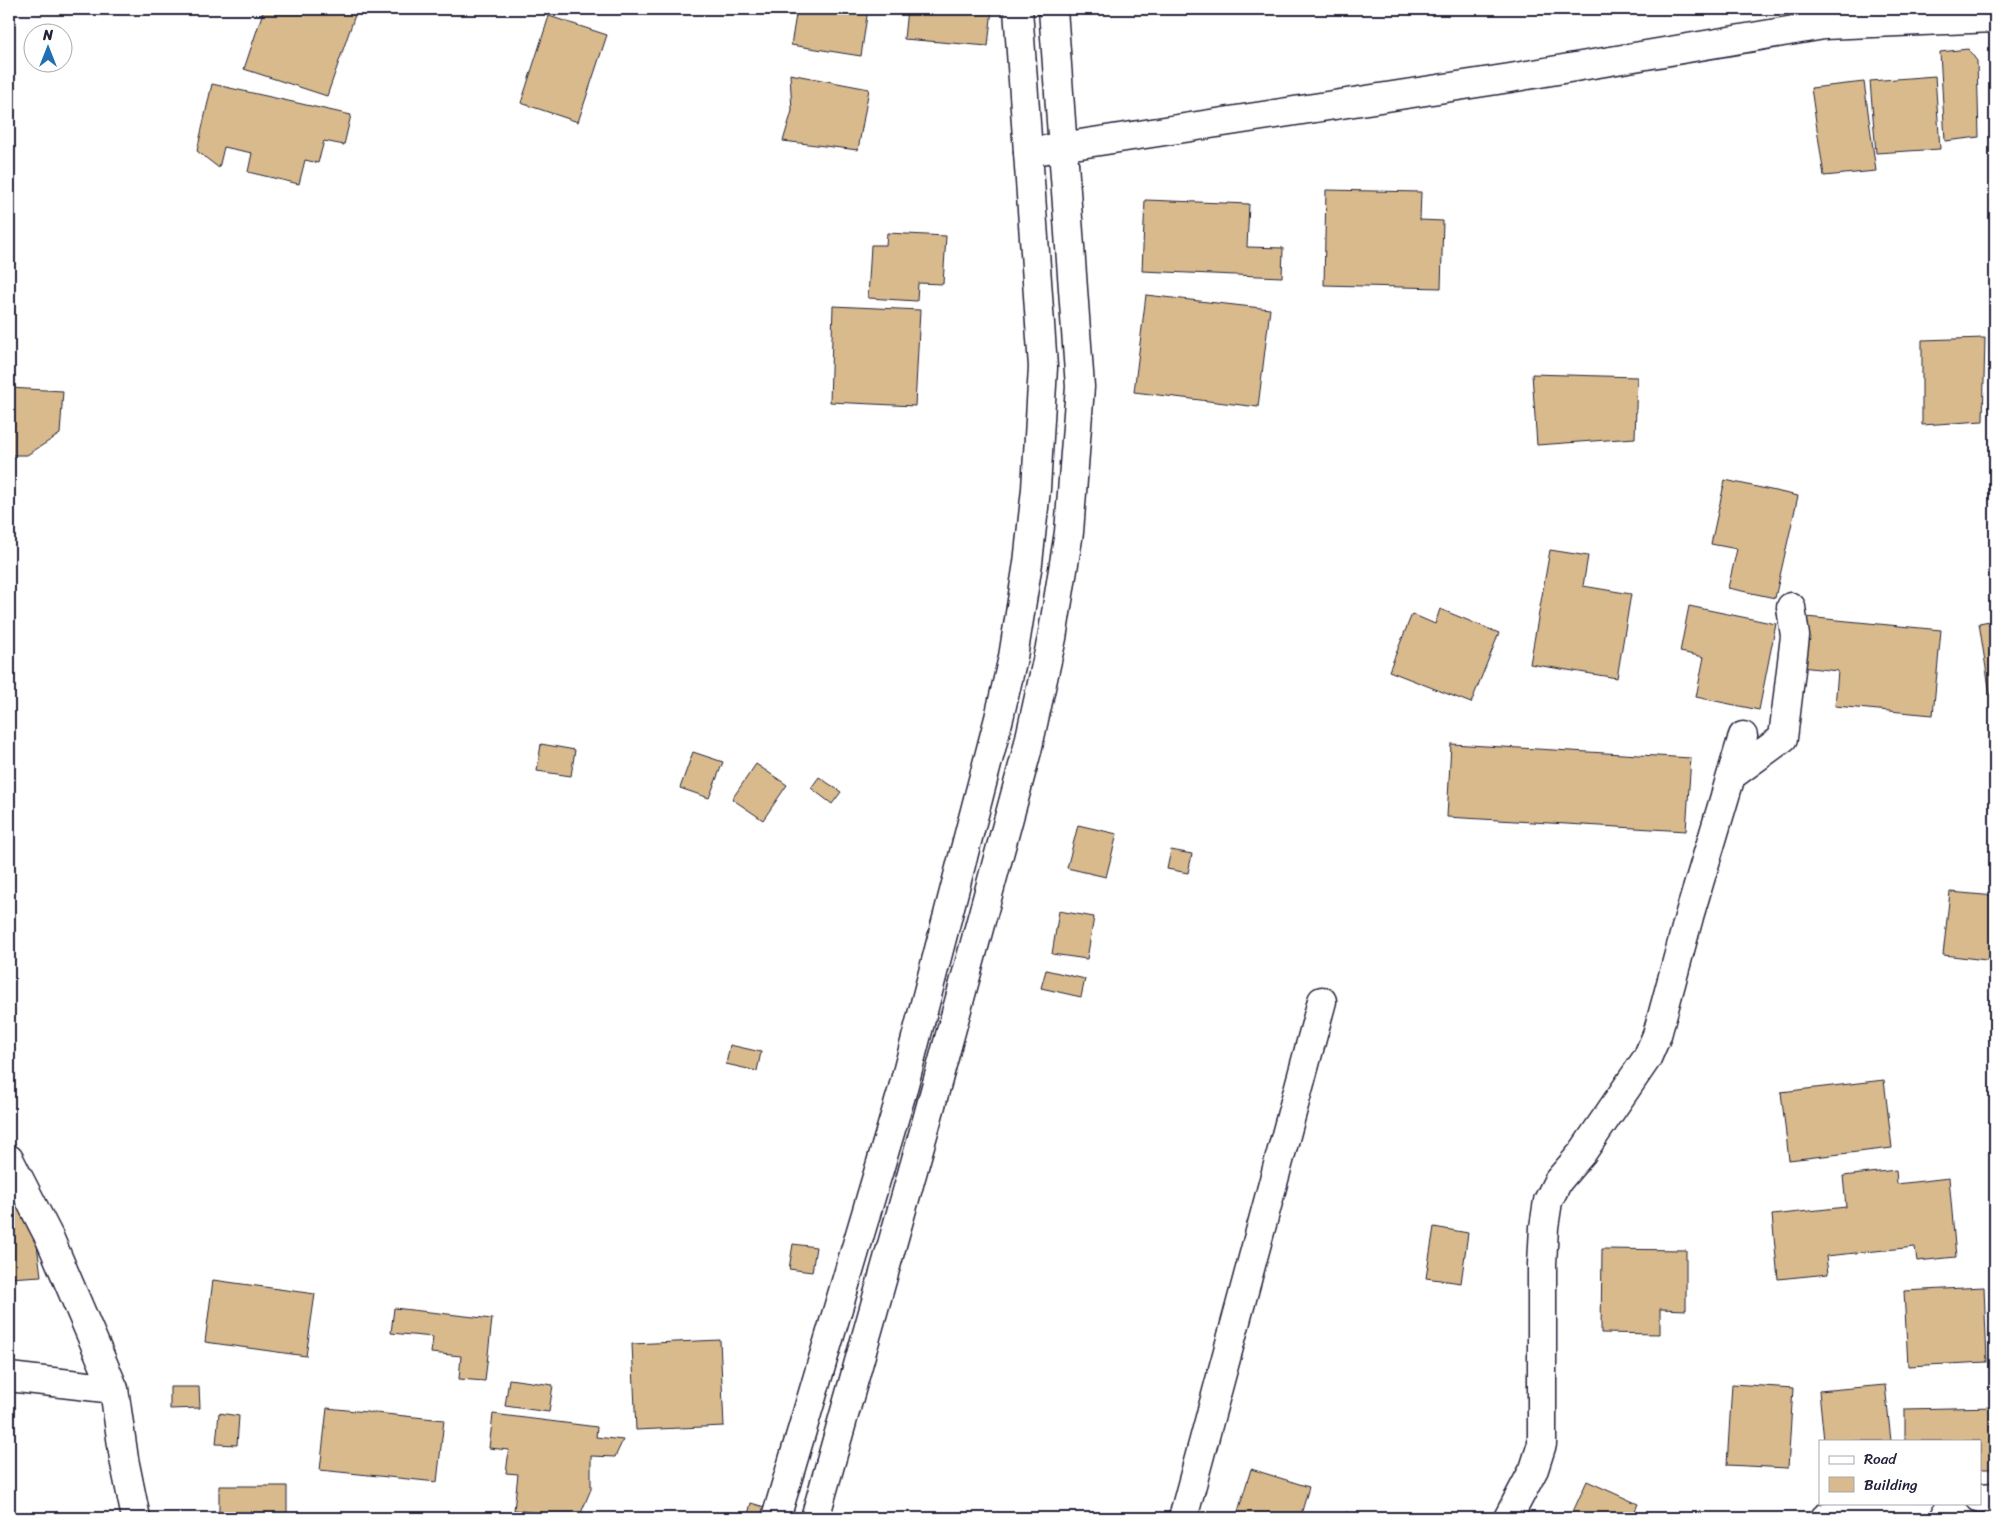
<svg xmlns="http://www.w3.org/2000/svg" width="2004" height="1527" font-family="Sriracha,sans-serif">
	<rect width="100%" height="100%" fill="#fff"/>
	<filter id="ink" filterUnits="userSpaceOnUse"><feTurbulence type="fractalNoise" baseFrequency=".02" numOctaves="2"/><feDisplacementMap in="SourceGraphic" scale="10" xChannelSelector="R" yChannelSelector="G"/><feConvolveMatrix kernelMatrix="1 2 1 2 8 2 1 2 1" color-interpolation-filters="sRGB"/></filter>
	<g filter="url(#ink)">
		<!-- building -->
		<path fill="#d8ba8c" stroke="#22223b" d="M264,9H336L355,15L327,96L244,69Z
			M797,9H868L861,56L791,45Z
			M907,9H992L988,46L904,39Z
			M549,16L607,35L578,122L521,103Z
			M1968,49L1977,61L1979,137L1945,141L1940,52Z
			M790,74L869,89L858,150L783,141L792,111Z
			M1935,76L1940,149L1876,153L1870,81Z
			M1864,82L1876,171L1824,176L1811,88Z
			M212,84L351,115L344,145L324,141L318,163L305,160L299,184L248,172L252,153L224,147L219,168L197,151Z
			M1326,190L1421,192L1420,220L1443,221L1441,288L1324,285Z
			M1145,200L1249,204L1247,247L1283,248L1282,277L1142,271Z
			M887,233L946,236L943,284L918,283L917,301L868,298L871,245H886Z
			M1146,295L1270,309L1258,407L1134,392Z
			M833,306L920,310L915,406L830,402Z
			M1985,338L1983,421L1922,425V340Z
			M1532,374L1637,377L1635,438L1537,445Z
			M9,388L63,391L60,434L27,455H9Z
			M1725,480L1798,496L1775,598L1728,588L1737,549L1711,544Z
			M1993,545H1995V565Z
			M1550,550L1588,556L1583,586L1631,594L1617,678L1530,664Z
			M1689,606L1776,624L1759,710L1696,697L1704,657L1680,652Z
			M1440,609L1499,633L1471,703L1389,671L1412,614L1435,624Z
			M1806,617L1941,630L1933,715L1835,706L1838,671L1801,667Z
			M1995,620V693L1990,694L1979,623Z
			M541,744L575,750L571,776L537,771Z
			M1451,744L1691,758L1686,831L1447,817Z
			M693,752L723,762L709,798L680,788Z
			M756,764L787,785L763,820L732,799Z
			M819,777L841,792L832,804L811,788Z
			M1078,825L1117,834L1106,877L1067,868Z
			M1171,850L1192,854L1188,873L1167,869Z
			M1950,892L1995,896V961L1943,955Z
			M1059,911L1094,917L1087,959L1052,954Z
			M1046,970L1085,979L1081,997L1041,988Z
			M730,1045L761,1052L757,1071L726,1064Z
			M1884,1080L1892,1148L1789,1160L1781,1092Z
			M1896,1170L1897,1184L1949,1178L1956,1257L1917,1261L1915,1247L1826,1256L1828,1274L1778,1279L1772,1215L1846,1207L1843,1176Z
			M32,1205L41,1276L9,1278V1208Z
			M1434,1227L1468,1233L1461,1283L1426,1278Z
			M793,1244L816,1247L812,1272L789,1269Z
			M1602,1249L1686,1250V1310L1660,1309V1334L1601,1333Z
			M213,1280L315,1294L306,1356L205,1342Z
			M1984,1287L1987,1362L1908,1366L1904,1291Z
			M394,1308L492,1319L485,1381L459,1379L461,1356L431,1353L433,1337L391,1333Z
			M720,1340L724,1426L636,1430L632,1344Z
			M509,1379L553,1385L549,1412L505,1406Z
			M1732,1384L1793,1388L1788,1468L1727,1465Z
			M1885,1385L1891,1441H1824L1819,1391Z
			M170,1387H199L200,1408L170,1409Z
			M1995,1407V1469H1980V1441H1905V1409Z
			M327,1408L444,1420L437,1482L320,1470Z
			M219,1413L239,1416L237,1445L216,1444Z
			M493,1414L597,1427L596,1437L623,1440L615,1457L591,1456V1489L579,1518L514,1510L518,1474L506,1473L509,1450L489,1448Z
			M1251,1469L1309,1487L1300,1518H1236Z
			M1587,1481L1638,1504L1632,1518H1570Z
			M219,1486H287V1518H219Z
			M751,1503L771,1509L768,1518H747Z
			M1346,1512L1368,1518H1344Z"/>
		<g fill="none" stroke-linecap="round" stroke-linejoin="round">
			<defs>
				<path id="minor" d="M1028,152L1510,78L1824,25L1995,18
					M1731,776L1783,738L1795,636L1791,607
					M9,1159L50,1239L114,1389L124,1459L136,1518
					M9,1377L114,1389
					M1980,1498L1995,1497
					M1183,1518L1322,1001
					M1508,1518L1534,1469L1542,1444V1264L1544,1227L1548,1201L1558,1181L1582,1153L1647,1058L1657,1035L1690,913L1743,736
					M1825,1518L1843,1513L1919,1503"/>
				<path id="secondary" d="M776,1518L902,1092L999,718L1013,657L1028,563L1036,489L1043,367L1018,9
					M815,1518L924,1131L1027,751L1052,638L1069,532L1080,387L1053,9"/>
			</defs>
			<!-- minor casing -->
			<use href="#minor" stroke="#22223b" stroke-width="31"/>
			<!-- secondary casing -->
			<use href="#secondary" stroke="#22223b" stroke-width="31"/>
			<!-- minor -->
			<use href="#minor" stroke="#fff" stroke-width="28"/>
			<!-- secondary -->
			<use href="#secondary" stroke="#fff" stroke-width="28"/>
		</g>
	</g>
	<!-- margin -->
	<rect width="2004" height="1527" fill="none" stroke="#fff" stroke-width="30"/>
	<rect x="15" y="15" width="1974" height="1497" fill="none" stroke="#22223b" stroke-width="2" filter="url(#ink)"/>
	<!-- legend -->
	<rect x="1819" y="1440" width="162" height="65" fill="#ffffff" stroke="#a7a7b1"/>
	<rect x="1829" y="1456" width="25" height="8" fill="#ffffff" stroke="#a7a7b1"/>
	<text x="1864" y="1464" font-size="15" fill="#22223b">Road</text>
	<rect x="1829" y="1477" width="25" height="15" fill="#d8ba8c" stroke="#a7a7b1"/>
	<text x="1864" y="1490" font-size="15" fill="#22223b">Building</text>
	<!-- north arrow -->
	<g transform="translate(48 48)"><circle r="24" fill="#ffffff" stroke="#a7a7b1"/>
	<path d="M0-4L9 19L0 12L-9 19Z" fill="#1f6fb2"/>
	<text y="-8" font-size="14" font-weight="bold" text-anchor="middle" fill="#22223b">N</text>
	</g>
</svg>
